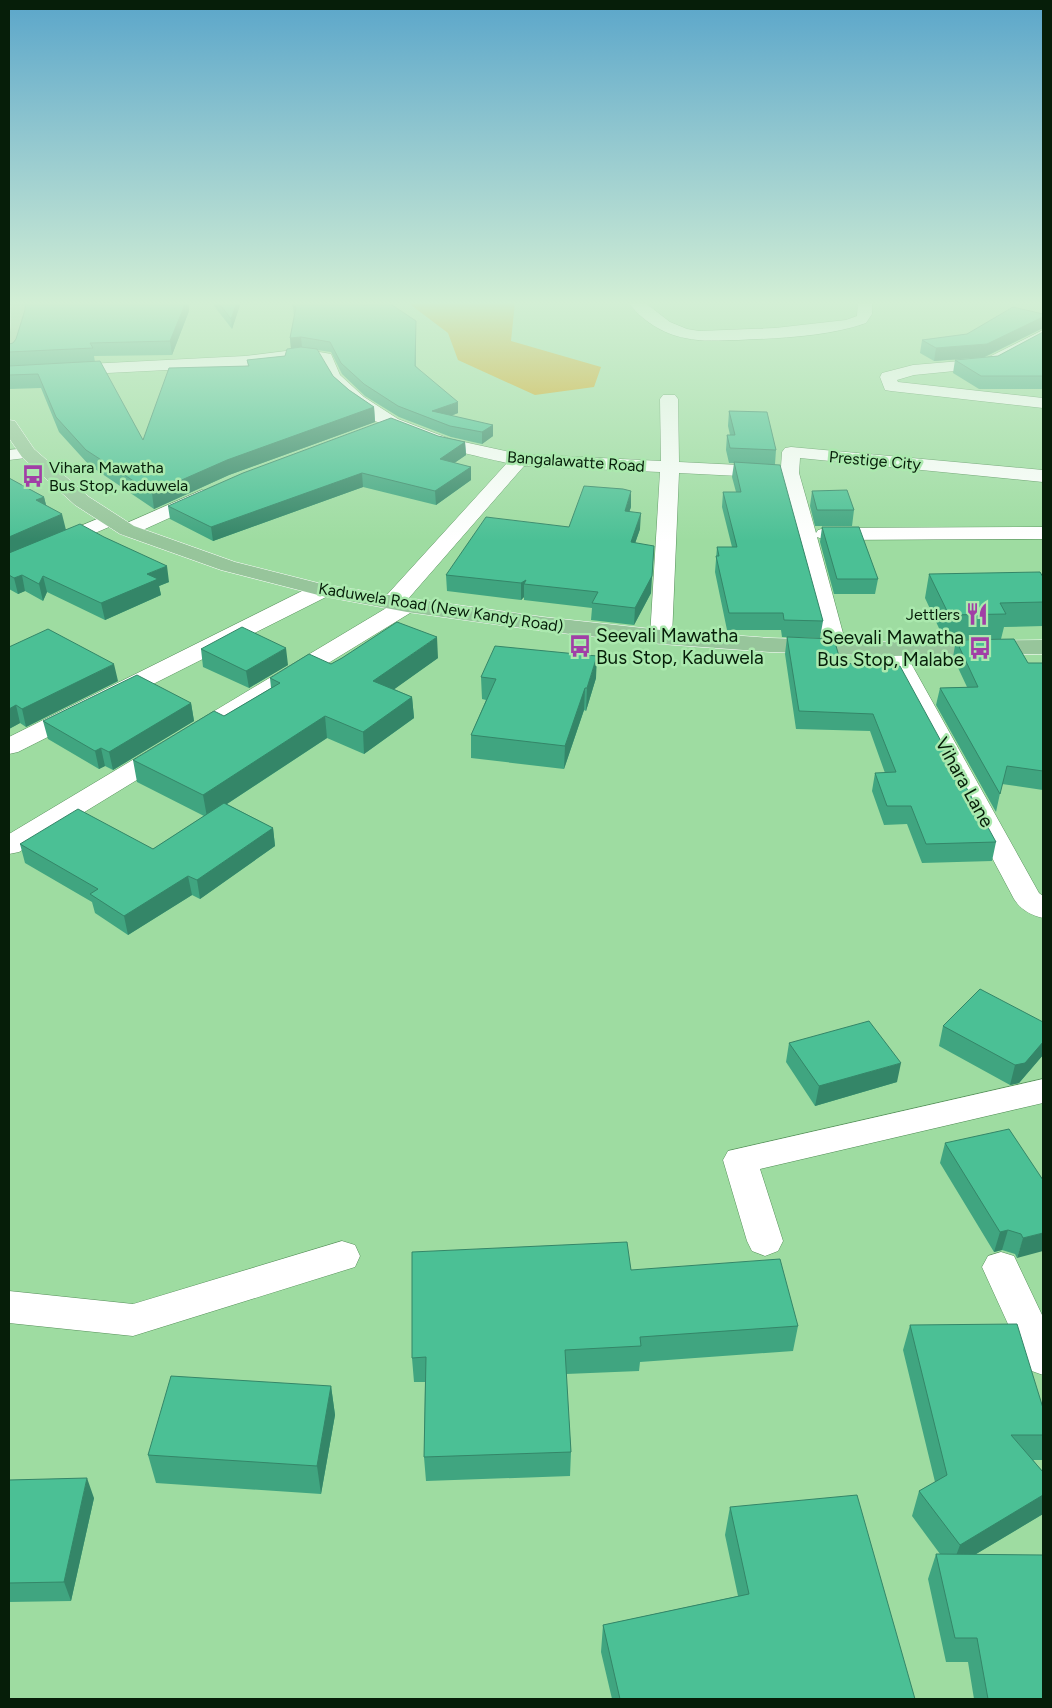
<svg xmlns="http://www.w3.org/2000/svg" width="1052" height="1708" font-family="Figtree,sans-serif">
	<rect width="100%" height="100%" fill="#9edca1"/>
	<!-- green -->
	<path fill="#d2a00f" d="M407,302H515L511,341L601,367L594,387L535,395L458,360L448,333Z"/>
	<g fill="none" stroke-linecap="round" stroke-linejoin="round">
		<defs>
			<path id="street" d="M628,302H644L670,322L687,329L699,331L775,328L846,320L857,316L858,302H872V314L866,323C826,337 780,338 738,340C721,340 702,342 685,338C663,334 641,320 628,302Z
				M1043,330V341L995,367L914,375L897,380L898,382L1043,398V408L891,391L885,390L880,377L882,373L913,365L985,359Z
				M302,349L331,354L340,375L364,397L398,419L450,439L519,454L661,461L660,399L663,395H675L678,399L679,462L781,467L782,452L785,448L791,447L1043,470V482L800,458L799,473L816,533L818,530L825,528L1043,527V539L825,540L817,537L847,648L844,653L836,655L828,653L825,648L782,478L679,473L672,637L669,642L661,644L653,642L650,637L660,472L524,466L408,599L415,600L418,605L415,610L19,852L9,854V834L388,607L382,602L385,597L507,463C443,448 345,430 319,361L302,359L245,366L9,378V368L245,356Z
				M28,448L34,449L37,453L34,457L9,460V450Z
				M202,490L209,492L212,496L209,500L134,534L127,536L120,534L117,530L120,526Z
				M109,514L116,516L119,520L116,524L9,570V556Z
				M322,584L330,585L333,590L330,595L18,752L9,754V737L314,585Z
				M892,642L900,644L903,649L1039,893L1043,896V918C1031,915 1021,910 1014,899L881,649L884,644Z
				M1043,1079V1103L760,1169L783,1241L778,1251L765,1256L752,1251L747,1241L723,1160L728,1151Z
				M342,1241L355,1245L360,1256L355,1267L133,1336L9,1323V1291L133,1304Z
				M1001,1252L1014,1256L1043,1317V1375L1029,1370L982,1267L988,1256Z"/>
			<path id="primary" d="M10,302H24L26,322L17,352L15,355L9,357C8,339 13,320 10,302Z
				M9,420L15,421L34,449L89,497L134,526L235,562L322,584L407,598L543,617L661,630L770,638L892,642L1043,640V654L892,656L770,652L661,644L543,631L407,612L322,596L221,570L120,534L75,505L22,457L9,438Z"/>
		</defs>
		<!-- street casing -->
		<use href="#street" stroke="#56905a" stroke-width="1"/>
		<!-- primary casing -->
		<use href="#primary" stroke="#fff" stroke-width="1"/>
		<!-- street -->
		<use href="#street" fill="#fff" fill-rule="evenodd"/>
		<!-- primary -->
		<use href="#primary" fill="#97c59b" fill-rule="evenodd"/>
	</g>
	<!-- wall -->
	<path fill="#40a580" d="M25,302H188L189,311L172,355L94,356L95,362L143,440L248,366L247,360L285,356L291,349L290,338L294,317L293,307L363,305L416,331V366L458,413L451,416L493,425V436L482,444L451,437L399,417L365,396L342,374L331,352L317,350L333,376L349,390L374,407L375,422L229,475L154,509L89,465L59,432L41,388L9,389V344L13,343L16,339L25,310Z
		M211,302H241L232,329Z
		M1043,314V328L985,357L998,356L1043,332V389H979L953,373L955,360L974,358L934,361L920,353L922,340L967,334Z
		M729,411L776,450L775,464L823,621L820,638L782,637L781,630H727L715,572L717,547H732L722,507L723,492H736L732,477L734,463H729L726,450L727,435H730L728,426Z
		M438,436L465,442L466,455L454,463L471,467V480L436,505L363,487L213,541L170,519L168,506Z
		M9,478L44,497L46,505L66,530L169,582L159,586L161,595L105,620L47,592L43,601L25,591L18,594L9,589Z
		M812,491L854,510L852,526H815L810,506Z
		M631,507L629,512L640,529L635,543L651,593L634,625L591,620L592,608L524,600V597L521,600L447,591L446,575L569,527Z
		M822,527L878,579L875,594H834L820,542Z
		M929,574L1043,577V626L1004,627L1001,639H944L925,598Z
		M787,637L841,663L854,666L996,842L992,861L922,863L907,824L884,825L872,791L875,773H885L870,731L796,729L785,654Z
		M956,640L1028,663H1043V790L1002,784L996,812L936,705L940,688L967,687L953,657Z
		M9,647L118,681L26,727L20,723L9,729Z
		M201,649L288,665L249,688L203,667Z
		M438,658L394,689L412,697L414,718L364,754L327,738L227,804L273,828L275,846L200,899L192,895L128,935L95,913L92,902L25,863L20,844L153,849L204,816L137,782L133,760L224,716L271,688L270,678L331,664Z
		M481,677L596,678L586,711L584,710L564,769L471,758V735L486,700L482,699Z
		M191,703L194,721L113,770L105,766L99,769L48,739L43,721Z
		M1043,1022V1055L1019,1083L1010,1085L939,1046L943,1026Z
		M789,1043L897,1082L815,1106L786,1062Z
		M945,1143L1043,1180L1017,1258L1015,1254L1002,1250L994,1252L940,1163Z
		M631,1270L798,1326L793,1351L640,1362L639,1371L566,1374L571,1452L570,1476L426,1481L424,1457L425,1382H414L412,1358Z
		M910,1325L1043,1408V1457L1042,1460H1033L1043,1472V1514L976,1554L1043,1699H974L968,1662H946L928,1579L936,1554H940L912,1516L919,1491L935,1482L903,1350Z
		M331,1386L335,1415L321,1494L156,1483L148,1455Z
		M9,1480L94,1498L71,1601L9,1602Z
		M730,1507L915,1699H612L601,1652L603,1625L738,1596L725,1535Z"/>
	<!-- shaded-wall -->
	<path fill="#348668" d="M186,302H188L189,311L172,355L170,341Z
		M237,302H241L232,329L231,319Z
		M1043,317V328L984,357L934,361L936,348Z
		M301,337L302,347L291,349L290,338Z
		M458,402V413L437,421L432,411Z
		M374,407L375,422L229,475L154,509L152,493L227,460Z
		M493,425V436L482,444V432Z
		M465,442L466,455L440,473V459Z
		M471,467V480L436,505L435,491Z
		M362,473L363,487L213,541L211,527Z
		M631,491V507L624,527L625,511Z
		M44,497L48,513L36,500Z
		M641,513L640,529L630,558L631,542Z
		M62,514L66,530L9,554V537Z
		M654,546L651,593L634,625L635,608Z
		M167,566L169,582L159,586L161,595L105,620L101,603L147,574Z
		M22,575L25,591L18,594L14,578Z
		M43,576L47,592L43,601L39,584Z
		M526,580L524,584V597L521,600V583Z
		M437,637L438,658L375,703L373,681Z
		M286,648L288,665L249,688L246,671Z
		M597,656L596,678L586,711L587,688Z
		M114,664L118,681L26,727L22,709Z
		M585,688L584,710L564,769L565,746Z
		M412,697L414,718L364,754L363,732Z
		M191,703L194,721L113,770L109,752Z
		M16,705L20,723L9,729V709Z
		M325,716L327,738L207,817L203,795Z
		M101,748L105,766L99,769L95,751Z
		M273,828L275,846L200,899L197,880Z
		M188,876L192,895L128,935L124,916Z
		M1043,1042V1055L1019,1083L1010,1085L1015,1065Z
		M901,1063L897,1082L815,1106L819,1086Z
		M1008,1230L1002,1250L994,1252L1000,1232Z
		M1043,1233V1251L1017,1258L1023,1238Z
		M331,1386L335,1415L321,1494L317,1466Z
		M87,1478L94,1498L71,1601L64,1582Z
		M1043,1495V1514L951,1569L960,1545Z"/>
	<!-- building -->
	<path fill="#4bc095" stroke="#348668" d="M25,302H186L170,341L90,343L93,348L9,352V344L13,343L16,339L25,310Z
		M218,302H237L231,319Z
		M293,302H363V305L389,303L416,321L415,366L458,402L432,411L493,425L482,432L450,426L398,406L364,384L341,363L330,342L301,337L290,338L296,307H293Z
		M1013,307L1043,314V317L987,344L936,348L922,340L967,334Z
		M1043,332V376H981L955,360L998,356Z
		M301,347L317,349L333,376L349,390L374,407L227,460L152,493L86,450L56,417L38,374L9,375V366L100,361L143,440L169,368L249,366L247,360L285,356L287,349Z
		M729,411L767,412L776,450L730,448L727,435H735Z
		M391,418L438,436L465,442L440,459L471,467L435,491L362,473L211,527L168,506L243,473Z
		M734,462L780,465L823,621L784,620L783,613H729L716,556H719L717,547H737L723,492H741Z
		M9,478L44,497L36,500L62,514L9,537Z
		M584,486L623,489L631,491L625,511L641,513L631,542L654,546L652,576L635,608L592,603L598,592L524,584L526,580L521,583L446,575L486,517L569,527Z
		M847,490L854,510H817L812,491Z
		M80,524L104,537L167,566L147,574L158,579L101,603L43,576L39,584L22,575L14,578L9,575V553Z
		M822,527H859L878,579H837Z
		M1040,572L1043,577V602L1000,603L1006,614L949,615L929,574Z
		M397,622L437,637L373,681L412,697L363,732L325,716L203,795L133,760L214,711L224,716L280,683L270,678L309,654L331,664L342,658Z
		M242,627L286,648L246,671L201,649Z
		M48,629L114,664L22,709L16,705L9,709V647Z
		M787,637L834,639L841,663L854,664V666H900L996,842L926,844L911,806H887L875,773L896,772L873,714L799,711Z
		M1014,639L1028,663H1043V771L1007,766L1000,794L940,688L978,687L956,640Z
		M495,646L597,656L587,688H585L565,746L471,735L496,679L481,677Z
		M137,675L191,703L109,752L101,748L95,751L43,721Z
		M224,803L273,828L197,880L188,876L124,916L90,894L98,889L20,844L78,809L153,849Z
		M980,989L1043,1022V1042L1025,1063L1015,1065L943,1026Z
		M869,1021L901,1063L819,1086L789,1043Z
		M1009,1129L1043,1180V1233L1023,1238L1021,1234L1008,1230L1000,1232L945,1143Z
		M627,1242L631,1270L780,1259L798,1326L640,1337L641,1346L565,1350L571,1452L424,1457L426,1357L412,1358V1252Z
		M1017,1324L1043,1408V1435H1011L1043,1472V1495L960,1545L919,1491L947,1475L910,1325Z
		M171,1376L331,1386L317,1466L148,1455Z
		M87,1478L64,1582L9,1583V1480Z
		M857,1495L915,1699H620L603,1625L749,1594L730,1507Z
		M936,1554L1043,1555V1699H988L977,1638H955Z"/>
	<!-- sky -->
	<linearGradient id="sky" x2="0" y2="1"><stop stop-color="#5ba6ca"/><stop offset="0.56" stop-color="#d3efd5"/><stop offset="1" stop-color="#d3efd5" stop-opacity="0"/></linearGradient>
	<rect width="1052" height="541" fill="url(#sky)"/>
	<!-- icons -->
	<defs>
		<symbol id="bus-bare" viewBox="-9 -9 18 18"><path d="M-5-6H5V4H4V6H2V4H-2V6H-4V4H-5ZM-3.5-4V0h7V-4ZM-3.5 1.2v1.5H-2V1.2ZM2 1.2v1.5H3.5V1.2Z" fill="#a13fa6" stroke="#abe9ae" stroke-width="2.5" paint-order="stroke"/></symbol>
		<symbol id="restaurant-bare" viewBox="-9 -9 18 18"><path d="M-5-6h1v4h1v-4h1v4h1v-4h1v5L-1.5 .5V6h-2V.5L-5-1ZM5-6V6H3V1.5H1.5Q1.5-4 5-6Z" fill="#a13fa6" stroke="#abe9ae" stroke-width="2.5" paint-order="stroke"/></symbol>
	</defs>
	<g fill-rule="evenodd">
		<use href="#bus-bare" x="17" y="460" width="32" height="32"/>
		<use href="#restaurant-bare" x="961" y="598" width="32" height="32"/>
		<use href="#bus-bare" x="564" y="630" width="32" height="32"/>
		<use href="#bus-bare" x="964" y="632" width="32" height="32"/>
	</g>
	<g text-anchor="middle" stroke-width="5" stroke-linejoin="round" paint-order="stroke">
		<!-- far-street labels -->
		<g font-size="16" fill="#061e09" stroke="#abe9ae">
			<text transform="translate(875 460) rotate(5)" y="6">Prestige City</text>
			<text transform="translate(576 461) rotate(4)" y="6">Bangalawatte Road</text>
			<text transform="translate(441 607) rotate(9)" y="6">Kaduwela Road (New Kandy Road)</text>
		</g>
		<!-- far-poi labels -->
		<g font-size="16" fill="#061e09" stroke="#abe9ae" text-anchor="start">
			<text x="49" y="473">Vihara Mawatha<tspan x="49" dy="18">Bus Stop, kaduwela</tspan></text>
			<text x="960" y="620" text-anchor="end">Jettlers</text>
		</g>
		<!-- poi labels -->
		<g font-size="19" fill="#061e09" stroke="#abe9ae" text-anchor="start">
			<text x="596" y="642">Seevali Mawatha<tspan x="596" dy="22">Bus Stop, Kaduwela</tspan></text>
			<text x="964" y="644" text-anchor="end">Seevali Mawatha<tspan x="964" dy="22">Bus Stop, Malabe</tspan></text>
		</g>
		<!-- street labels -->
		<g font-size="19" fill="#061e09" stroke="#abe9ae">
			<text transform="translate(965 782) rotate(61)" y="7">Vihara Lane</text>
		</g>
	</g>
	<!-- border -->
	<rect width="1052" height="1708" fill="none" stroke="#061e09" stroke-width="20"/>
</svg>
